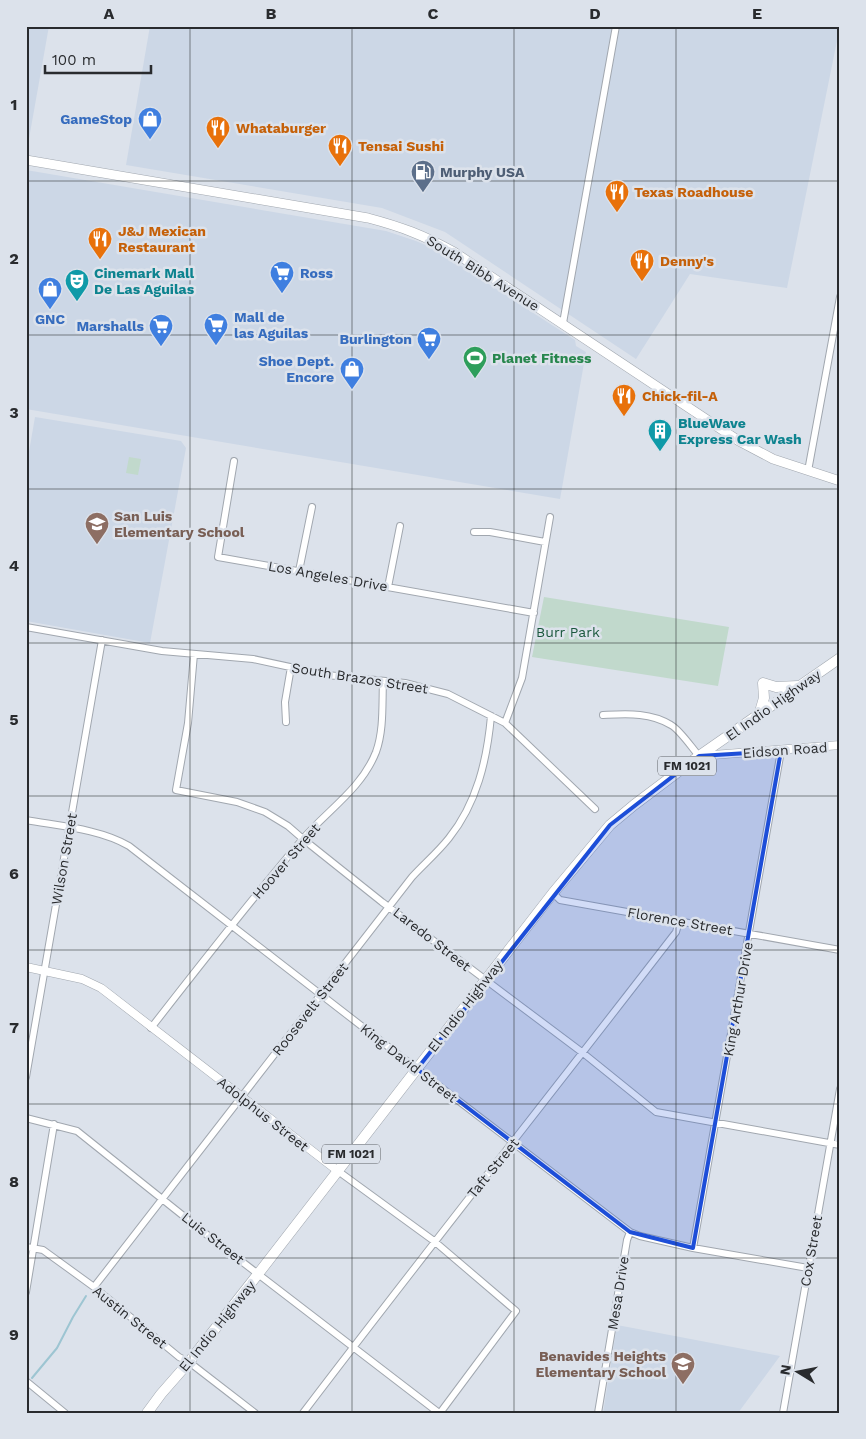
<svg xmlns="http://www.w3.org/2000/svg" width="866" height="1439" font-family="'Work Sans',sans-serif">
	<rect width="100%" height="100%" fill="#dce2eb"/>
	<!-- built -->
	<path fill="#ccd7e6" d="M26,26H49L27,150H26Z
		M150,26H840L787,288L690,274L636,359L445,232L382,208L126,165Z
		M26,170L386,231L416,241L435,249L575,340L576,346L586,352L560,499L26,409Z
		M35,417L181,441L186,448L150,643L26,621V469Z
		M617,1325L780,1356L738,1413H603Z"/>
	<!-- green -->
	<path fill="#c1d9cc" d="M129,457L141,459L138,475L126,473Z
		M544,597L729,627L718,686L532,657Z"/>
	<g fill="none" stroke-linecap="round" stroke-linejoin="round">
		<!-- stream -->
		<path stroke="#9dc5d2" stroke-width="2" d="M32,1378L57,1348L73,1317L86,1296"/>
		<defs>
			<path id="minor" d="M563,323L616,26
				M234,461L218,557L534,613
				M808,471L840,297
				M474,532H490L545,542
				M299,571L312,507
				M388,587L400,526
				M26,627L162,651L253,659L327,675L405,683L448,694L505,723L595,809
				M194,654L188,723L176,790L237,802L265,812L288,826L303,839L382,902L583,1053L656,1112L840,1145
				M603,715C626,714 650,712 671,725C680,730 692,748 699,756
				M286,722L285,702L291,667
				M505,723L522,678L550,517
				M26,820C59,826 100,829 129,846L417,1069L630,1232L640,1236L693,1248L808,1268
				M553,893L560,900L840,950
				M151,1028C200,965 249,902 301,841C326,811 361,790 376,752C384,730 382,704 383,681
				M26,1077L102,640
				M26,1118L77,1131L206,1234L439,1413
				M338,1171L434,1241L516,1311L440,1413
				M26,1247L43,1250L94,1287L179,1357L189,1362L255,1413
				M693,1248L781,751
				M94,1287L412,877C424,864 438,852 449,838C477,803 487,760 491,716
				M26,1292L54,1124
				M26,1381L65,1413
				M303,1413C426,1251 552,1093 676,932L679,921
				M598,1413L627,1240L630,1232
				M783,1413L840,1089"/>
			<path id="tertiary" d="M700,756L840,745
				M26,967L82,979L101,988L338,1171"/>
			<path id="secondary" d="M26,160L368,218C402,227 423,235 454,252L739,441L773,459L840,481"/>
			<path id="primary" d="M759,715L764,698L763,683L776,687L798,686
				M147,1413L161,1394L189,1362L258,1274L553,893L610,825L634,805L699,756L840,658"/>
		</defs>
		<!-- minor casing -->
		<use href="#minor" stroke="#a1a7af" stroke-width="8"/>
		<!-- tertiary casing -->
		<use href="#tertiary" stroke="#a1a7af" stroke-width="9"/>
		<!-- secondary casing -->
		<use href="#secondary" stroke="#a1a7af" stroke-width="10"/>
		<!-- primary casing -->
		<use href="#primary" stroke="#a1a7af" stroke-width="11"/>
		<!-- minor -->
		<use href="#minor" stroke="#fff" stroke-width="6"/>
		<!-- tertiary -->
		<use href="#tertiary" stroke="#fff" stroke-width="8"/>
		<!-- secondary -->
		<use href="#secondary" stroke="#fff" stroke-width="9"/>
		<!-- primary -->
		<use href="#primary" stroke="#fff" stroke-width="10"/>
	</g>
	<!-- marked area -->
	<path fill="#1d4ed8" fill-opacity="0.2" stroke="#1d4ed8" stroke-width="4" stroke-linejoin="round" d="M781,751L693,1248L630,1232L417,1069L610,825L699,756Z"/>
	<!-- grid -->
	<path fill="none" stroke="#292b2e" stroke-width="1" stroke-opacity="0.55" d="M190,26V1413M352,26V1413M514,26V1413M676,26V1413M26,181H840M26,335H840M26,489H840M26,643H840M26,796H840M26,950H840M26,1104H840M26,1258H840"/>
	<!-- icons -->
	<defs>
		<symbol id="shop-pin" viewBox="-11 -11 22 30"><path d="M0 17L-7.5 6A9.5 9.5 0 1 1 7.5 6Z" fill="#3f7fe0" stroke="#dce2eb"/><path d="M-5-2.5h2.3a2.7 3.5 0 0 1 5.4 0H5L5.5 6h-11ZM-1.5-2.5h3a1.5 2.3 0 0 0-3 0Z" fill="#fff"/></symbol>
		<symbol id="restaurant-pin" viewBox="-11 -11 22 30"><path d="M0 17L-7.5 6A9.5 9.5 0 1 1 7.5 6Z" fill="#e8710a" stroke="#dce2eb"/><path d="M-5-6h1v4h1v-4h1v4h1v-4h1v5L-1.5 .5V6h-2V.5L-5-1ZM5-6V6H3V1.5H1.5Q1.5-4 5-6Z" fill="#fff"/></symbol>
		<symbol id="fuel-pin" viewBox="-11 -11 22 30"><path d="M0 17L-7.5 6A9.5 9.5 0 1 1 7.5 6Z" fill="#5c6f8a" stroke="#dce2eb"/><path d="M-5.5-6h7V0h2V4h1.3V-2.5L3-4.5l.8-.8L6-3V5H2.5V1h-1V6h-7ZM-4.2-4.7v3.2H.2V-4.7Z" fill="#fff"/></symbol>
		<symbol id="supermarket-pin" viewBox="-11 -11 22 30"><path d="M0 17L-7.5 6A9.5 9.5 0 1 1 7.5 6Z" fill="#3f7fe0" stroke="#dce2eb"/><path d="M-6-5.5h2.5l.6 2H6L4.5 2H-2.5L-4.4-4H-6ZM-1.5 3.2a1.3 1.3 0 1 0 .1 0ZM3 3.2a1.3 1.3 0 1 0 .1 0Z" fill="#fff"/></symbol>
		<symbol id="theatre-pin" viewBox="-11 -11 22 30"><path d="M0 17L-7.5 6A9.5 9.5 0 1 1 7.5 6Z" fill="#0f9aa8" stroke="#dce2eb"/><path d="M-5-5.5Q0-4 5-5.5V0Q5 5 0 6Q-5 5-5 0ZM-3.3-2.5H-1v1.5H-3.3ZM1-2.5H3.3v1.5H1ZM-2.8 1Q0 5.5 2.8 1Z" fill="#fff"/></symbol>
		<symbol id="stadium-pin" viewBox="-11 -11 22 30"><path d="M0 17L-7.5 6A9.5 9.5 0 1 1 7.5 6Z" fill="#2e9e5b" stroke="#dce2eb"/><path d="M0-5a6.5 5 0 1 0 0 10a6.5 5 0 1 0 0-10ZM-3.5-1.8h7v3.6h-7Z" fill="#fff"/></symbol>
		<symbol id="building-pin" viewBox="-11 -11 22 30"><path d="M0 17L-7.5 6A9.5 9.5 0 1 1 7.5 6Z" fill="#0f9aa8" stroke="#dce2eb"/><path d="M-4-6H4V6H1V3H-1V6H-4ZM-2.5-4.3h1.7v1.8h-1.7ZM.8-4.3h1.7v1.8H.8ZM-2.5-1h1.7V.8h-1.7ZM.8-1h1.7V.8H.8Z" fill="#fff"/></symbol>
		<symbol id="school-pin" viewBox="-11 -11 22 30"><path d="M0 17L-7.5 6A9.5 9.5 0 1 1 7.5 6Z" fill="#8d6e63" stroke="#dce2eb"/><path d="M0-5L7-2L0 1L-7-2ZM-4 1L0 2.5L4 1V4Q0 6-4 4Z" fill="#fff"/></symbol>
	</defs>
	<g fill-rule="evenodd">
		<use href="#shop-pin" x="136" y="105" width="28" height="38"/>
		<use href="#restaurant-pin" x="204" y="114" width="28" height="38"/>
		<use href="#restaurant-pin" x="326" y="132" width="28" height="38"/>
		<use href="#fuel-pin" x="409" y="158" width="28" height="38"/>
		<use href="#restaurant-pin" x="603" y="178" width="28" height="38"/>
		<use href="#restaurant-pin" x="86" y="225" width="28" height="38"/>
		<use href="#restaurant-pin" x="628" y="247" width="28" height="38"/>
		<use href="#supermarket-pin" x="268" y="259" width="28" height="38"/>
		<use href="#theatre-pin" x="63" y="267" width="28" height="38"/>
		<use href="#shop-pin" x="36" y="275" width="28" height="38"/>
		<use href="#supermarket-pin" x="202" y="311" width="28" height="38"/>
		<use href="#supermarket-pin" x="147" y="312" width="28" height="38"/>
		<use href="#supermarket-pin" x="415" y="325" width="28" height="38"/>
		<use href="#stadium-pin" x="461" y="344" width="28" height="38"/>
		<use href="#shop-pin" x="338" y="355" width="28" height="38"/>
		<use href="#restaurant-pin" x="610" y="382" width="28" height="38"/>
		<use href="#building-pin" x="646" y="417" width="28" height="38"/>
		<use href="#school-pin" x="83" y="510" width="28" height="38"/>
		<use href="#school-pin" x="669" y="1350" width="28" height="38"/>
	</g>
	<g text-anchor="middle" stroke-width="5" stroke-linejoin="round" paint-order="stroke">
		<!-- shield labels -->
		<g fill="#dce2eb" stroke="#5f6267" stroke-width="1">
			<rect x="658" y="756.5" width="58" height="19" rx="4"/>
			<rect x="322" y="1144.5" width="58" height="19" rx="4"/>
		</g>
		<g font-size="12" font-weight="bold" fill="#292b2e">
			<text x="687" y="770">FM 1021</text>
			<text x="351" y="1158">FM 1021</text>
		</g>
		<!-- shop labels -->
		<g font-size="14" font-weight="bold" fill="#366cbe" stroke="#dce2eb" text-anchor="end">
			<text x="132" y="124">GameStop</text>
			<text x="300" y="278" text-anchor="start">Ross</text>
			<text x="234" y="322" text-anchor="start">Mall de<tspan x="234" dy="16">las Aguilas</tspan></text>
			<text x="50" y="324" text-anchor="middle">GNC</text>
			<text x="144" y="331">Marshalls</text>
			<text x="412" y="344">Burlington</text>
			<text x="334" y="366">Shoe Dept.<tspan x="334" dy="16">Encore</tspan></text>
		</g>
		<!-- food labels -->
		<g font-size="14" font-weight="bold" fill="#c56008" stroke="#dce2eb" text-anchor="start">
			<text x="236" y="133">Whataburger</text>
			<text x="358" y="151">Tensai Sushi</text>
			<text x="634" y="197">Texas Roadhouse</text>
			<text x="118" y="236">J&amp;J Mexican<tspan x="118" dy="16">Restaurant</tspan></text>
			<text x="660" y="266">Denny's</text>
			<text x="642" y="401">Chick-fil-A</text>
		</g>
		<!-- service labels -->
		<g font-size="14" font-weight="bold" fill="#4e5e75" stroke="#dce2eb" text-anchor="start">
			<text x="440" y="177">Murphy USA</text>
		</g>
		<!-- culture labels -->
		<g font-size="14" font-weight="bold" fill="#0d838f" stroke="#dce2eb" text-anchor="start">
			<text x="94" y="278">Cinemark Mall<tspan x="94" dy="16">De Las Aguilas</tspan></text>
			<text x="678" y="428">BlueWave<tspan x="678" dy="16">Express Car Wash</tspan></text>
		</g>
		<!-- street labels -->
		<g font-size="14" fill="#292b2e" stroke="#dce2eb">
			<text transform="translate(483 273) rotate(32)" y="5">South Bibb Avenue</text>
			<text transform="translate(328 576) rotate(10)" y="5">Los Angeles Drive</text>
			<text transform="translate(360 678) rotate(9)" y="5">South Brazos Street</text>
			<text transform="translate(773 705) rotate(-35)" y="5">El Indio Highway</text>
			<text transform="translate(785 750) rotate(-4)" y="5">Eidson Road</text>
			<text transform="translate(64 859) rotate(-80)" y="5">Wilson Street</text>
			<text transform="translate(286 861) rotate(-49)" y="5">Hoover Street</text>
			<text transform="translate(680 921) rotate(10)" y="5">Florence Street</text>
			<text transform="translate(432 939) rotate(38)" y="5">Laredo Street</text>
			<text transform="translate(738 999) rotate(-80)" y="5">King Arthur Drive</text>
			<text transform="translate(465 1006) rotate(-52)" y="5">El Indio Highway</text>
			<text transform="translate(310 1009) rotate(-52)" y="5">Roosevelt Street</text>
			<text transform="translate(409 1063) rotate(38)" y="5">King David Street</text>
			<text transform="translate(263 1114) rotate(38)" y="5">Adolphus Street</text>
			<text transform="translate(493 1168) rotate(-51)" y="5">Taft Street</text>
			<text transform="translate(213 1238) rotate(38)" y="5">Luis Street</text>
			<text transform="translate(811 1251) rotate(-80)" y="5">Cox Street</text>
			<text transform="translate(618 1293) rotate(-81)" y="5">Mesa Drive</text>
			<text transform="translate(130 1317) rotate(39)" y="5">Austin Street</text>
			<text transform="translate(217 1326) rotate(-51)" y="5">El Indio Highway</text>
		</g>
		<!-- leisure labels -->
		<g font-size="14" font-weight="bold" fill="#27864d" stroke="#dce2eb" text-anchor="start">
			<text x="492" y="363">Planet Fitness</text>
		</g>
		<!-- education labels -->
		<g font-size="14" font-weight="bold" fill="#785e54" stroke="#dce2eb" text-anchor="start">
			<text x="114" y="521">San Luis<tspan x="114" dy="16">Elementary School</tspan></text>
			<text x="666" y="1361" text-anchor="end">Benavides Heights<tspan x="666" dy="16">Elementary School</tspan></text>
		</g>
		<!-- park labels -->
		<g font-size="14" fill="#1b583e" stroke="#dce2eb">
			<text x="568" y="637">Burr Park</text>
		</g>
	</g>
	<!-- border -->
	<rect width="866" height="1439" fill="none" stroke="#dce2eb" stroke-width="55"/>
	<!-- north arrow -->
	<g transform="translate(798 1372) rotate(280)" stroke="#dce2eb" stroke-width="4" paint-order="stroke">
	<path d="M0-4L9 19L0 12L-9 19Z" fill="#292b2e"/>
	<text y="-8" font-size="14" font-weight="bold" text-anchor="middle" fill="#292b2e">N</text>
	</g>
	<!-- scale -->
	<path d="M45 65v8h106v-8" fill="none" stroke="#292b2e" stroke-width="2.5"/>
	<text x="52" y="65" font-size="15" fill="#292b2e" stroke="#dce2eb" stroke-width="4" paint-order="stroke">100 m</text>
	<rect x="28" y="28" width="810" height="1384" fill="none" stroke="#292b2e" stroke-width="2"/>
	<g font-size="16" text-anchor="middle" font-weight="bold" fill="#292b2e">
		<text x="109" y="19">A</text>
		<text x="271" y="19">B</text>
		<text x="433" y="19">C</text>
		<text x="595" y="19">D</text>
		<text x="757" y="19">E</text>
		<text x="14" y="110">1</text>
		<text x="14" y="264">2</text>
		<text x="14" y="418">3</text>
		<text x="14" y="571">4</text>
		<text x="14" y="725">5</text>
		<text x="14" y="879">6</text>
		<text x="14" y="1033">7</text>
		<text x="14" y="1187">8</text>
		<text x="14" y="1340">9</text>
	</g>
</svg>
